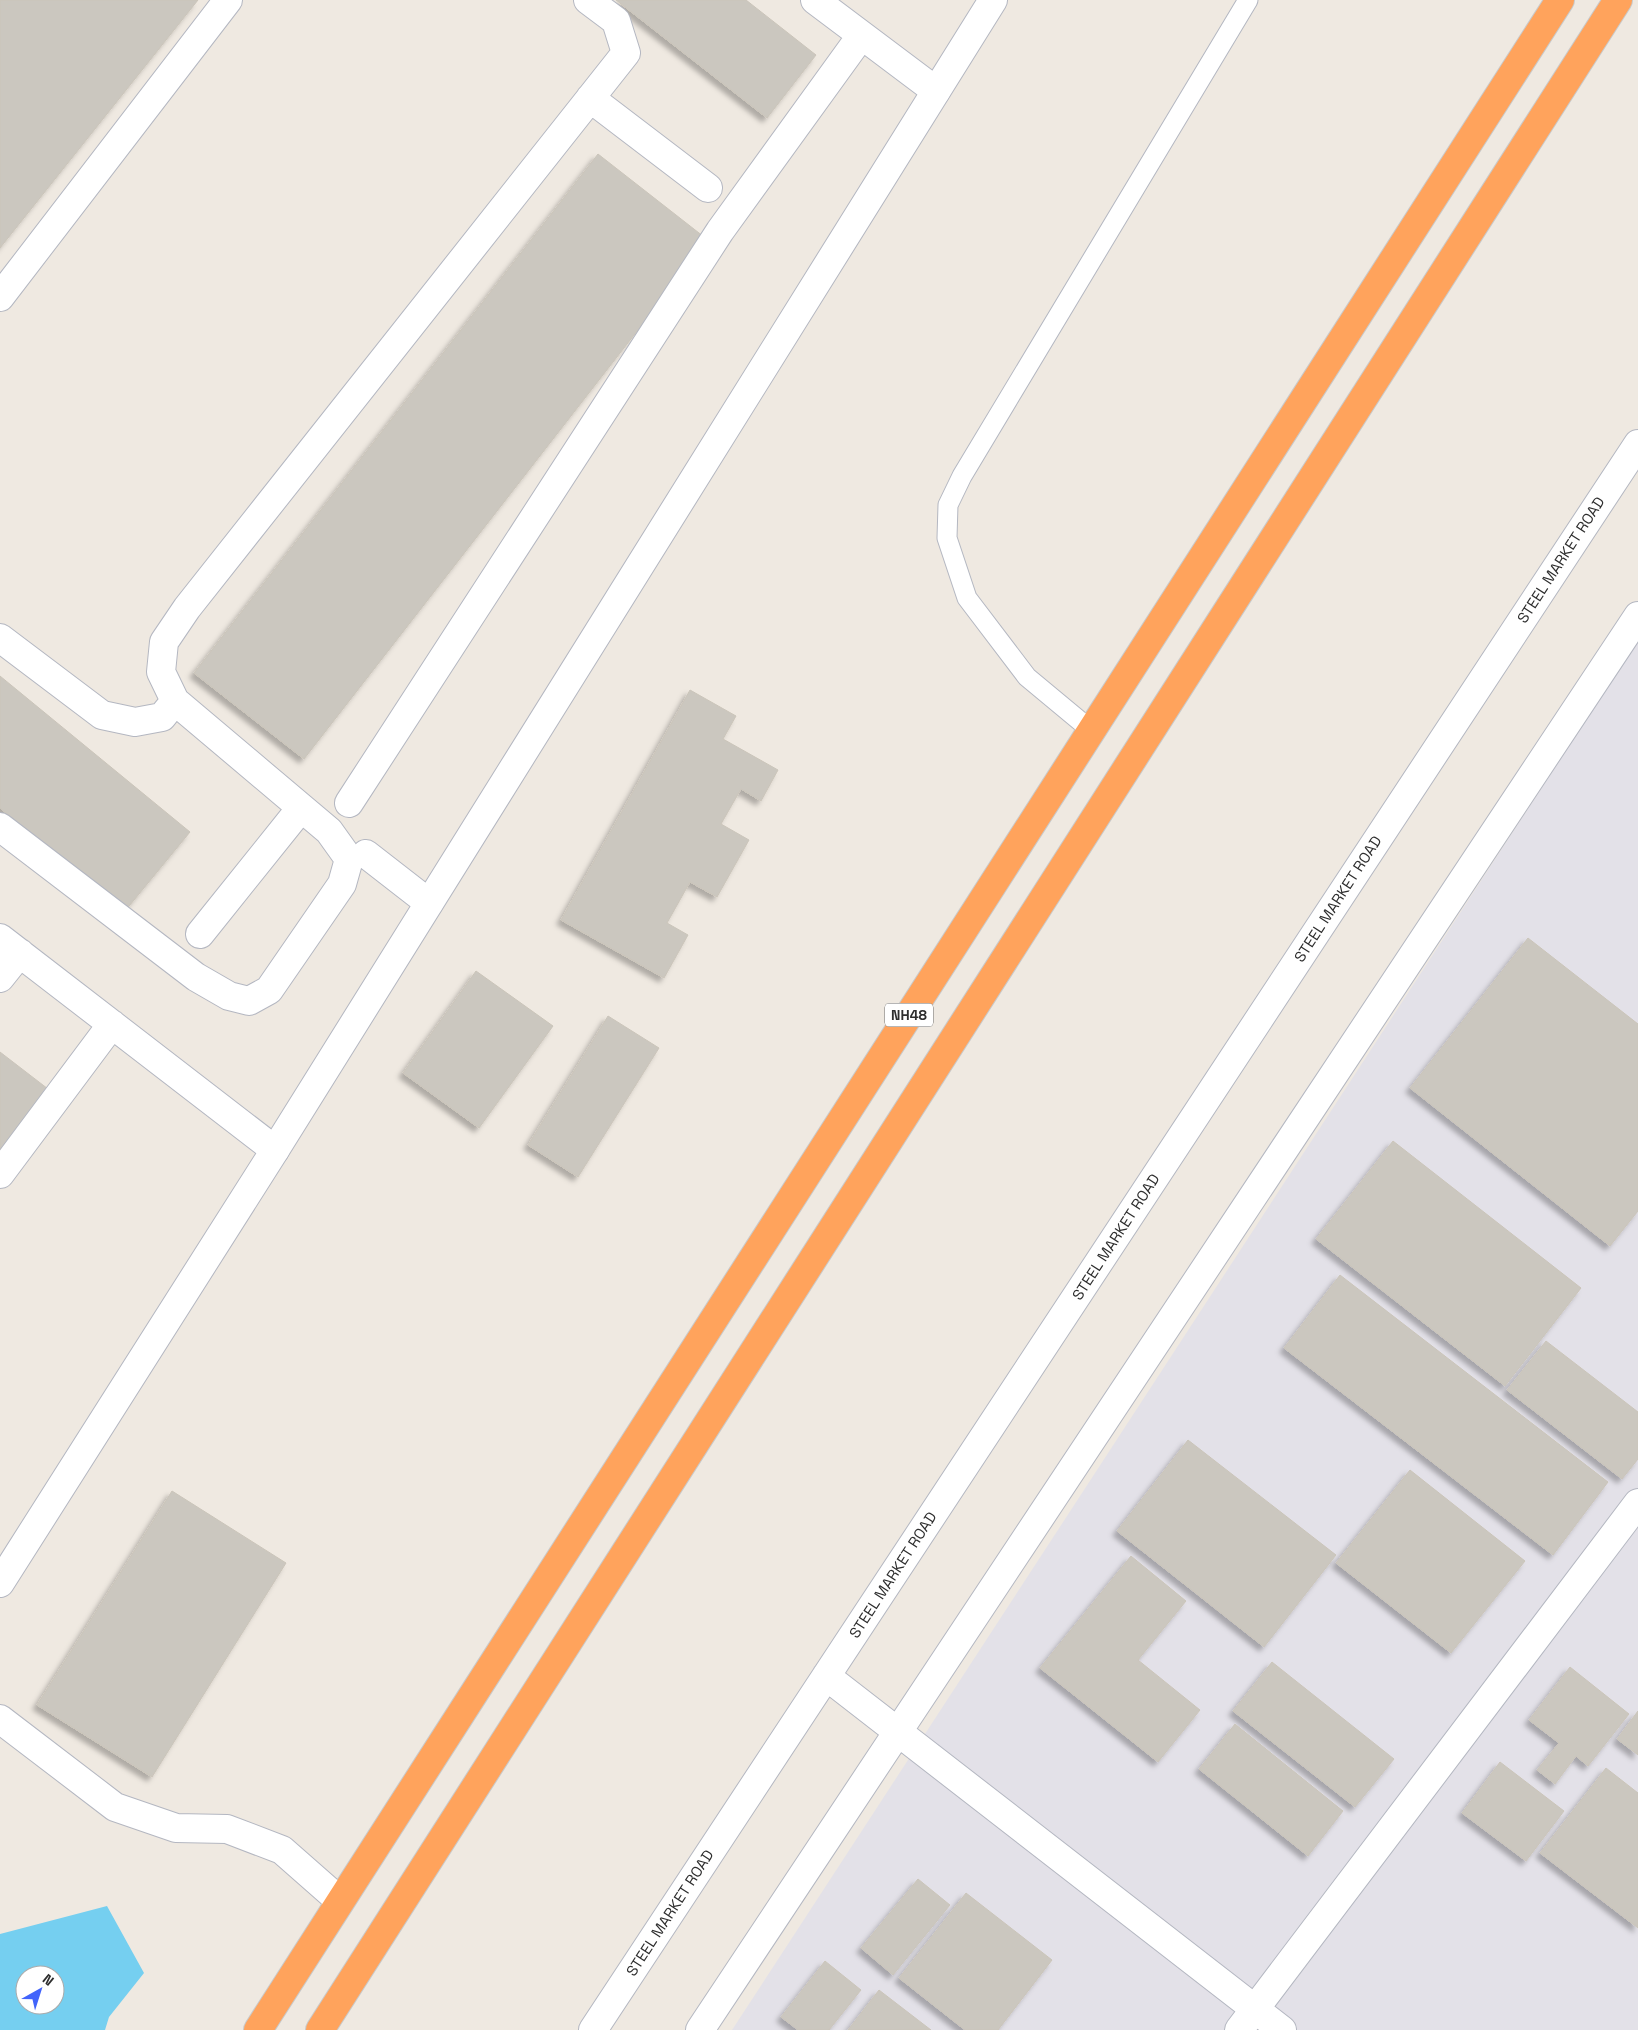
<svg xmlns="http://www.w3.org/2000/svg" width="1638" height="2030" font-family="'Space Grotesk',sans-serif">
	<defs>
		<filter id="shadow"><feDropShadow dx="-4.5" dy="4.5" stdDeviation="2.5" flood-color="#0004"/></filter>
	</defs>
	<rect width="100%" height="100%" fill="#efe9e1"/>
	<!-- industrial -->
	<path fill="#e3e1e8" d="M1638,640V2030H732Z"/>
	<!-- water -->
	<path fill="#75cff0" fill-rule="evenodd" d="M107,1906L144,1973L109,2017L105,2030H0V1934ZM25,1975H55V2005H25Z"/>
	<!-- building -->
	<path fill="#cbc7bf" stroke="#cbc5ba" filter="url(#shadow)" d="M0,0H198L0,248Z
		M616,0H746L816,55L767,118Z
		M598,154L708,240L304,759L194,673Z
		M0,676L190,832L125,911L0,808Z
		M690,690L736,716L723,739L778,770L761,801L741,789L721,824L749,840L717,897L690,882L667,923L688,935L664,978L561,920Z
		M1528,938L1638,1024V1211L1610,1246L1410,1088Z
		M476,971L553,1026L479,1128L403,1073Z
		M608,1016L659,1048L578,1177L528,1145Z
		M0,1052L52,1092L0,1160Z
		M1393,1141L1581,1288L1505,1386L1316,1239Z
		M1340,1275L1608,1482L1553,1555L1284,1348Z
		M1546,1341L1638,1412V1459L1622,1479L1507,1390Z
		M1188,1440L1336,1555L1264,1647L1117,1531Z
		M1410,1470L1525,1561L1451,1653L1336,1563Z
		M172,1491L286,1563L152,1777L37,1705Z
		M1131,1556L1186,1601L1138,1660L1200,1710L1158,1762L1040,1668Z
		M1272,1662L1394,1759L1355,1807L1233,1711Z
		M1570,1667L1629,1714L1588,1766L1576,1756L1555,1784L1537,1770L1559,1743L1529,1720Z
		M1638,1711V1755L1617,1739Z
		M1235,1724L1343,1811L1308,1856L1199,1769Z
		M1500,1762L1564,1811L1526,1861L1462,1813Z
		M1606,1768L1638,1793V1928L1540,1853Z
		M918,1879L950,1905L893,1975L861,1948Z
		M966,1893L1052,1960L998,2030H965L899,1978Z
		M825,1961L861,1990L829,2030H798L781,2017Z
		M879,1990L931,2030H848Z"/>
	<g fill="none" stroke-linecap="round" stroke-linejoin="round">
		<defs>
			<path id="lane" d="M1092,731L1027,677L967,598L947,538L948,505L962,476L1248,0"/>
			<path id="street" d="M815,0L936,91
				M590,98L708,188
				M0,297L228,0
				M0,638L102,715L135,722L162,717L175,701
				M349,803L720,231L861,36
				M0,827L196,977L229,996L249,1001L269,990L342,884L349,859L329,831L175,701L161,672L164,642L187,608L626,53L616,21L588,0
				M366,854L429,903
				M200,934L301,808
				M0,938L275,1150
				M0,978L20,953
				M0,1174L112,1024
				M0,1719L115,1807L176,1828L227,1829L282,1850L340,1901
				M1239,2030L1638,1503"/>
			<path id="secondary" d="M0,1583L275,1150L993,0
				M826,1676L1282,2030
				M593,2030L1638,444
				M700,2030L1638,616"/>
			<path id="highway" d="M258,2030L1560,0
				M320,2030L1618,0"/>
		</defs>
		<!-- lane casing -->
		<use href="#lane" stroke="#b4b7c1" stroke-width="21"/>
		<!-- street casing -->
		<use href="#street" stroke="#b4b7c1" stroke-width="30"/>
		<!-- secondary casing -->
		<use href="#secondary" stroke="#b4b7c1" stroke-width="30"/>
		<!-- highway casing -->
		<use href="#highway" stroke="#c9c9c9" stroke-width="30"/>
		<!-- lane -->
		<use href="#lane" stroke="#fff" stroke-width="19"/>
		<!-- street -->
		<use href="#street" stroke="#fff" stroke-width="28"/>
		<!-- secondary -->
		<use href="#secondary" stroke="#fff" stroke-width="28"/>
		<!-- highway -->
		<use href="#highway" stroke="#ffa35c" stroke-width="28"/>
	</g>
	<g text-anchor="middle" stroke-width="4" stroke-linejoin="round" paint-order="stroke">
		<!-- shield labels -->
		<rect fill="#fff" stroke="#6d6d6d" stroke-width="1" x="885" y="1003.5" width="48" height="23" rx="4"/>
		<g font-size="14" font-weight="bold" fill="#2e2e2e">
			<text x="909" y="1020">NH48</text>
		</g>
		<!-- street labels -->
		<g font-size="15" fill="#2e2e2e" stroke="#fff">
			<text transform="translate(1561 560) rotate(-57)" y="5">STEEL MARKET ROAD</text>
			<text transform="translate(1338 899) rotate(-57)" y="5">STEEL MARKET ROAD</text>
			<text transform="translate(1116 1237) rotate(-57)" y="5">STEEL MARKET ROAD</text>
			<text transform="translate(893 1575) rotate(-57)" y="5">STEEL MARKET ROAD</text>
			<text transform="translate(670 1913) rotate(-57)" y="5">STEEL MARKET ROAD</text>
		</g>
	</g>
	<!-- north arrow -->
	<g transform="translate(40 1990) rotate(39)"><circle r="24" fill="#ffffff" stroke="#ababab"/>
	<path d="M0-4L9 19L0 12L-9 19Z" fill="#4264fb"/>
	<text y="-8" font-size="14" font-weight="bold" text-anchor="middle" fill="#2e2e2e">N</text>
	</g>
</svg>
